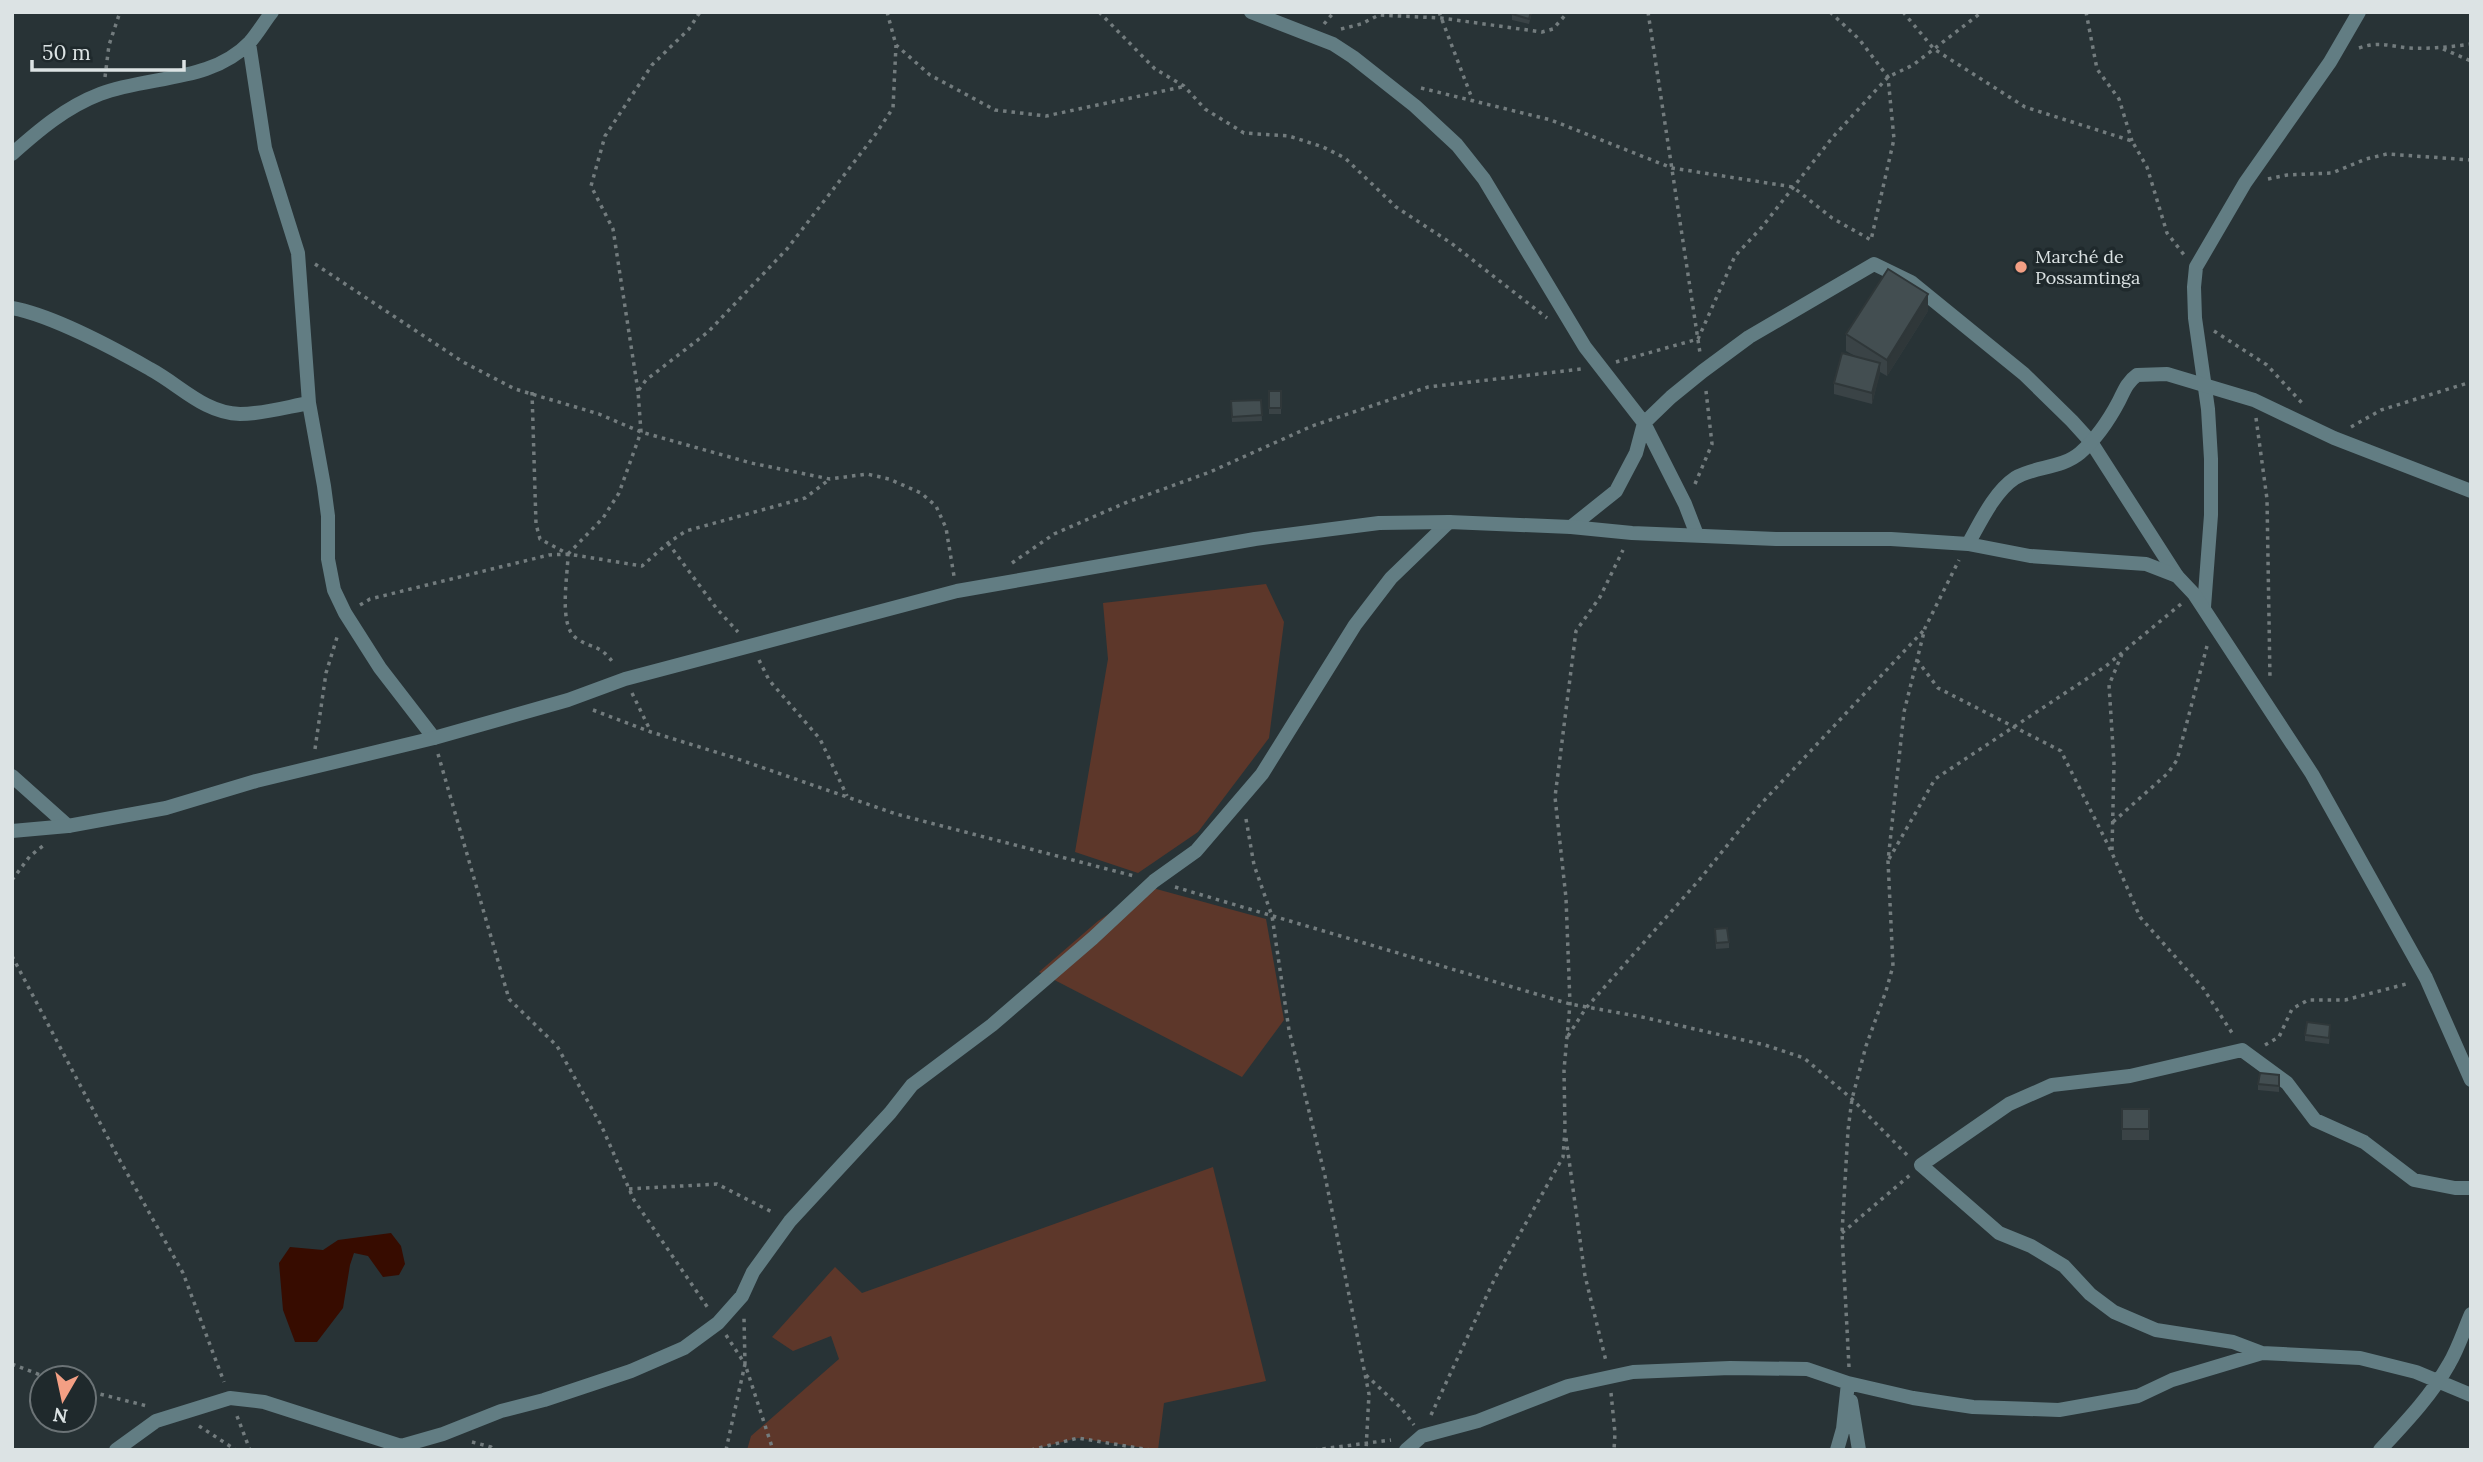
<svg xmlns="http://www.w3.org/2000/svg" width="2483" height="1462" font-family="Lora,serif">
	<rect width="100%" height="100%" fill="#283336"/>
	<!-- green -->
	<path fill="#5d372a" d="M1266,584L1284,622L1269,738L1198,832L1138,873L1075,852L1108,659L1103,603Z
		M1149,887L1266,919L1284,1020L1242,1077L1039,972L1098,921Z
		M1213,1167L1266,1381L1164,1403L1158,1450L1078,1438L1031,1450H747L751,1436L839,1359L831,1336L793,1351L772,1337L835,1267L862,1293Z"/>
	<!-- water -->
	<path fill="#370c00" d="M391,1233L401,1246L405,1264L399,1275L383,1277L368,1256L354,1253L350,1265L343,1308L317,1342H295L283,1310L279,1263L290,1247L323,1250L338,1240Z"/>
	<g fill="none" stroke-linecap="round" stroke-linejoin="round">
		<!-- path -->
		<path stroke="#737c7e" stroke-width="3.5" stroke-dasharray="3.5 5" stroke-linecap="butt" d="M887,12L896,45L930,75L995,110L1046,116L1182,87
			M1099,12L1155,69L1184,86L1205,109L1244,133L1289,136L1323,147L1345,158L1396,207L1451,243L1547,318
			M1439,12L1473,101
			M1648,12L1700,353
			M1830,12L1859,39L1888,77L1894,139L1871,240
			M1903,12L1934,49L2025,107L2132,141L2147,167L2167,233L2185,256
			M2086,12L2097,69L2119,99L2132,141
			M1324,24L1334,12
			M1341,29L1361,24L1379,15L1441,18L1542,32L1553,29L1568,12
			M2359,48C2379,41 2389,46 2409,48C2430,49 2450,47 2471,44
			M2443,49L2471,61
			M105,77L109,45L120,12
			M1421,88L1551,120L1672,168L1793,187L1832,218L1871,240
			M2268,179L2287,175L2332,173L2366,159L2387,154L2471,160
			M315,264L463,362L515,389L599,414L641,432L751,463L830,479L867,474L889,479L921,493L936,506L946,528L954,576
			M2214,331L2267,365L2302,403
			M1616,362L1698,339L1735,256L1762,227L1832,138L1888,77L1913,65L1982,12
			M638,391L613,229L591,186L605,136L652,65L689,29L700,12
			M532,392L536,524L540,539L568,554C568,575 558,625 576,638C595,651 598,642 615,665
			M2256,418L2267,499L2270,679
			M2351,427L2381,410L2471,382
			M1695,484L1712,444L1706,391
			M668,543L717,609L738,632
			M568,554L603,518L619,493L641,432L638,391L646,380L708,332L787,249L875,135L893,108L896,45
			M1012,563L1054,534L1125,503L1210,472L1312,426L1428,387L1581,369
			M360,605L370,599L549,555L568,554L642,566L668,543L686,531L805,498L830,479
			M759,660L769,680L820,739L847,796
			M1917,660L1938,688L2061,751L2112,853L2140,917L2203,988L2234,1036
			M632,693L650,730
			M593,710L651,732L732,757L896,814L1134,876
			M315,749L326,673L338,634
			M438,754L509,999L557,1046L602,1127L634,1200L708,1308
			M1246,819L1254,865L1272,916L1289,1030L1325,1176L1369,1394L1366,1450
			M2113,822L2168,773L2177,760L2207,646
			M2112,850L2114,763L2109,685L2122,654
			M1889,859L1935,779L2106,666L2181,604
			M12,880L30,856L44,845
			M1175,887L1570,1004L1642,1017L1765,1045L1804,1058L1852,1099L1907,1155
			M12,956L118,1157L183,1273L224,1382
			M1568,1036L1586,1008L1700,879L1759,806L1925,629
			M2265,1045L2279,1037L2292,1009L2308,1000H2345L2410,983
			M1566,1138L1585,1276L1606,1361
			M629,1189L717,1184L774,1213
			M1842,1233L1910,1175
			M726,1335L745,1364L744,1318
			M12,1364L48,1378
			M1849,1367L1842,1233L1848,1130L1852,1099L1866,1046L1886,991L1893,966L1888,861L1904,712L1925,628L1959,560
			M1366,1375L1402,1409L1414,1425
			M84,1390L147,1406
			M1611,1393L1615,1433L1614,1450
			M1431,1415L1495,1278L1563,1157L1565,1129L1564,1070L1570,1004L1566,898L1555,797L1576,631L1600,597L1623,550
			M237,1416L250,1450
			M199,1426L236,1450
			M472,1442L491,1447L494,1450
			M726,1450L745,1364L773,1450
			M1031,1450L1078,1438L1150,1450
			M1314,1450L1391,1440"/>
		<!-- minor -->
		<path stroke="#627d83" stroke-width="14" d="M1251,12L1333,44L1353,57L1415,106L1457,145L1484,179L1585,347L1644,423L1685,504L1697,535
			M249,43L265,148L298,253L309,403L324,486L328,516V559L334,590L345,613L380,668L434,738
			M12,154C39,130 66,107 100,94C149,75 211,83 250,42C258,33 264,22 272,12
			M12,308C51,315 115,349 150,369C180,385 204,413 240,414C263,414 287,407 309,403
			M1571,527L1616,491L1636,453L1644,423L1671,397L1703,371L1749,337L1874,264L1911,282L2024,374L2072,421L2091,442L2177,576
			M2204,607L2211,515V459L2208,409L2195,318L2194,287L2196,267L2245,183L2330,62L2359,12
			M12,776L68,826
			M2471,1188H2455L2414,1180L2364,1142L2315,1120L2287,1083L2242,1050L2130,1076L2052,1085L2009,1104L1921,1165L1999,1233L2031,1246L2064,1266L2090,1294L2114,1312L2156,1330L2233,1342L2262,1353L2360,1358L2416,1372L2471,1395
			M1851,1401L1859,1450
			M116,1450L156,1421L230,1398L264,1402L401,1446L443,1434L501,1411L544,1400L631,1371L684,1348L718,1323L742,1296L753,1272L790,1221L890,1113L912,1085L992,1025L1093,938L1154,881L1196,851L1262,774L1355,625L1391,578L1449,522
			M1406,1450L1422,1436L1478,1421L1568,1386L1633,1372L1730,1368L1807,1369L1848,1383L1913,1398L1973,1407L2059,1410L2138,1396L2172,1380L2262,1353
			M1837,1450L1843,1429L1848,1383
			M2380,1450C2405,1423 2431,1396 2449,1364C2458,1349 2464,1330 2471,1314"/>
		<!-- tertiary -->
		<path stroke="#627d83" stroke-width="14" d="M1968,544C1980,523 1994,492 2015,478C2035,466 2061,469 2080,453C2096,439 2109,420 2119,401C2124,391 2127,382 2137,375L2167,374L2254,400L2334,438L2471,491
			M12,831L68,826L166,808L256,781L434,738L568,700L625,679L957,591L1255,539L1379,523L1449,522L1571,527L1632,533L1776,539H1891L1968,544L2030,556L2146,564L2177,576L2194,594L2312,774L2426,978L2471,1080"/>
	</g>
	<!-- wall -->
	<path fill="#3a4346" d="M1512,12H1532L1529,24L1512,20Z
		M1928,311L1887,376L1880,372L1872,404L1834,394V383L1855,356L1846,351V334Z
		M1269,391H1281V414H1269Z
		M1261,400L1262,421L1232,422L1231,401Z
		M1715,929L1729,942V948L1716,949Z
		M2330,1031L2329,1044L2305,1041V1035Z
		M2279,1075V1092L2258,1090V1084Z
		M2122,1109H2149V1140H2122Z"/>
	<!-- shaded-wall -->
	<path fill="#2f3739" d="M1928,294V311L1887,376V360Z
		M1880,363V374L1872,404V393Z"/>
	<!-- building -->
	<path fill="#434e51" stroke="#2f3739" stroke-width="2" d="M1512,12H1531L1529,19L1512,14Z
		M1888,269L1928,294L1887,360L1846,334Z
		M1842,353L1880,363L1872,393L1834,383Z
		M1269,391H1281V408H1269Z
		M1261,400L1262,415L1232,417L1231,401Z
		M1727,928L1729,942L1716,943L1715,929Z
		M2307,1022L2330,1025L2329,1038L2305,1035Z
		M2260,1073L2279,1075V1086L2258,1084Z
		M2122,1109H2149V1129H2122Z"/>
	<!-- markers -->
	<circle fill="#f39f84" stroke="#1f292c" stroke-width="2.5" cx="2021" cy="267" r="7"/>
	<g text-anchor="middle" stroke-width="7" stroke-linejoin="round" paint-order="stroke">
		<!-- poi labels -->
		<g font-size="18" fill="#dce3e4" stroke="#1f292c" text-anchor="start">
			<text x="2035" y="263">Marché de<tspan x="2035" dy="21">Possamtinga</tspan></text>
		</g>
	</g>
	<!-- border -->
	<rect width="2483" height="1462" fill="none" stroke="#dce3e4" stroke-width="28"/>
	<!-- north arrow -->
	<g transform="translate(63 1399) rotate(189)"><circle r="33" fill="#1f292c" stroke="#6b7376" stroke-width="2"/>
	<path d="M0-5L12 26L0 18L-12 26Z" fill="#f39f84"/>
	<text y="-10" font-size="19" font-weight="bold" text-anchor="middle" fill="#dce3e4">N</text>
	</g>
	<!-- scale -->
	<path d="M32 60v10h152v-10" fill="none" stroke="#dce3e4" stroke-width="3.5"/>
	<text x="42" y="60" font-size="21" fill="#dce3e4" stroke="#1f292c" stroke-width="5" paint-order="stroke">50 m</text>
</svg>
